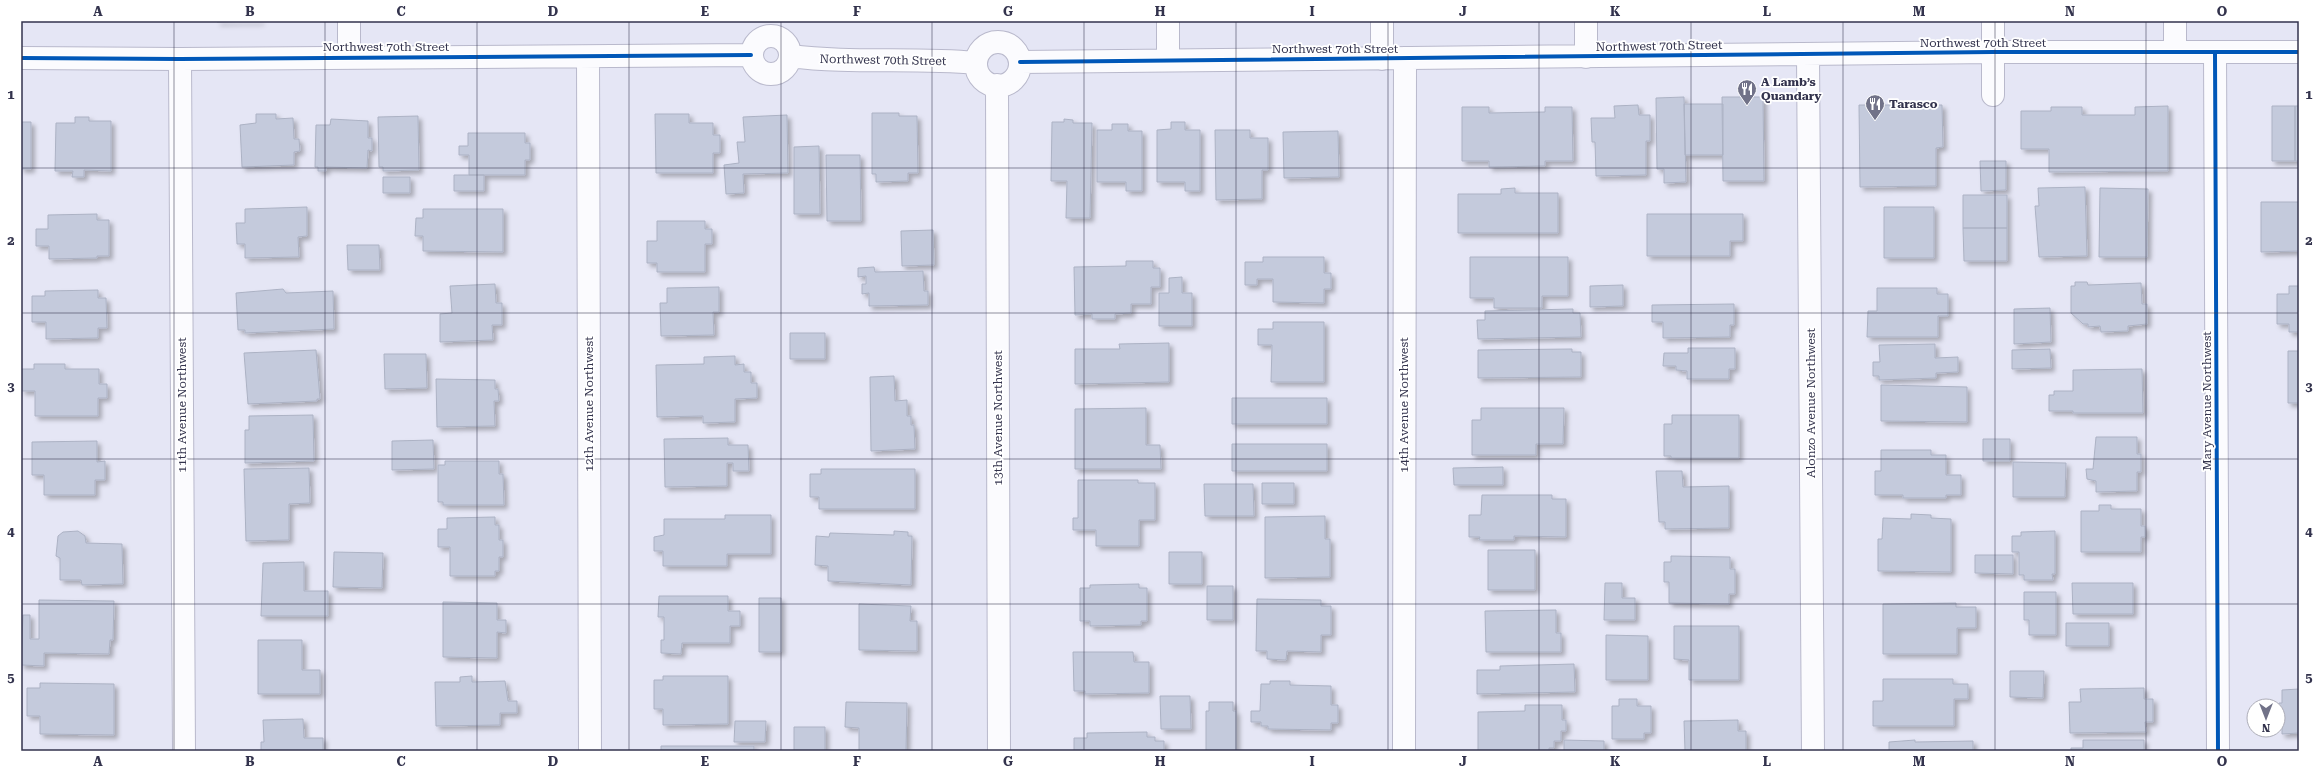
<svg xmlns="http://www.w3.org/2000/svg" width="2320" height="772" font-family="'Roboto Serif',serif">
	<defs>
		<filter id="shadow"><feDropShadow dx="3.5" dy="3.5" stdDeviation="2" flood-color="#0004"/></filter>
	</defs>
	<rect width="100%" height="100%" fill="#e5e6f5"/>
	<!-- building -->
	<path fill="#c4cadc" stroke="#acb2c4" filter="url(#shadow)" d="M217,21H261L217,22Z
		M1684,97L1686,182L1664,183V169H1657L1656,98Z
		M1722,97H1763L1764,181H1723Z
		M1684,104H1723V155H1685Z
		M1638,105L1639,115H1650V141H1646V175L1596,176L1595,142H1592L1591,118H1615L1614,106Z
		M1859,105H1942L1943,147L1936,148V186L1860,187Z
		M2168,106V171L2049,172V149H2021V111H2051V107H2082V115H2135V107Z
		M2272,106H2295V161H2272Z
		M2295,106H2299V161H2295Z
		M1462,107H1489V113L1545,112V107H1572L1573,161H1545V166L1489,167V161H1462Z
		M872,113H899V116H917L918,173H908V181L876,182V174H872Z
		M256,114H276V119L293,118L294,139H299L300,151L294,152V165L242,167L240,125L256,123Z
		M655,114H689V123H713V135H720V153H713V173H656Z
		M787,115L788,173L743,174L744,193L726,194L724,165L739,163L737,142H745L743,117Z
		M418,116L419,170L383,171V167H379L378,117Z
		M75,117H89V121H111V171L84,170V177H72L73,171H55L56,123H75Z
		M331,119L368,121V138H372V151L368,150L367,168L326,167V171H318V167H315L316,125H330Z
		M1064,119L1073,120V123H1092L1090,218H1066L1067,181H1051L1052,122H1064Z
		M21,122H31V169H21Z
		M1171,122H1185V130H1200V191H1185V182H1157V130L1171,129Z
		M1112,124H1128V131H1142V191H1126V182H1097V130H1112Z
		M1215,130H1250V138H1268V170H1262V199L1216,200Z
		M1338,131L1339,177L1284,178L1283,132Z
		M468,133H525V143H530V160H525V175H469V155H459V146H468Z
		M819,146L820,214H794V147Z
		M826,155H860L861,221H827Z
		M1980,161H2006V190L1981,191Z
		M454,175H484V191H454Z
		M383,177H410V193H383Z
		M2085,187L2087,256L2039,257L2035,206H2039L2038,188Z
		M1515,188V193H1558V233H1458V194H1501V189Z
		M2100,188L2148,189L2147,257H2099Z
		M1963,195H2007V228H1963Z
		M2261,202H2299V251L2261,252Z
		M307,207V236L298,237L299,257L245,258V244H237L236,223H245V209Z
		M1884,207H1934V258H1884Z
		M423,209H503V252L423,251V236H415L416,218H423Z
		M97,214V220H109V256H97V258L49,259V246H36V229H48V215Z
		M1647,214H1743V241H1730V256H1647Z
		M657,221H705V229H712V244H705V272H657V263H647V241H657Z
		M1963,228H2007V261H1964Z
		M933,230L934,265L902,266L901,231Z
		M347,245H379L380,270H348Z
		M1263,257H1324V273H1331V289H1324V303L1273,302V279H1257V285H1245V262H1263Z
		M1470,257H1568V296H1542V308H1494V298H1470Z
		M1126,261H1153V268H1160V287H1151V304H1131V313L1115,314V319H1092V314L1075,315L1074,267L1126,266Z
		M874,267L875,272L923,271L924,291H928V305L869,306V293L862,294V284H866V276L858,277V268Z
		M1182,277V293H1192V326H1159V293H1169V278Z
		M2075,282H2087L2088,285L2141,283L2142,304H2147V324L2128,326V331L2101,332L2100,326L2088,327V324H2083L2071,313V286H2075Z
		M495,284L496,303H502V325H492L493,340L440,342V314L452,313L450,286Z
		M1623,285V306L1590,307V286Z
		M2289,286H2299V332H2289V324H2277V294H2289Z
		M719,287V312H713L714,335L661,336L660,303H667V288Z
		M1877,288H1937V294H1948V316H1938V337H1867L1868,311H1877Z
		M283,289L286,293L333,291L334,329L245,333V330H238L236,293Z
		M98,290V298H106L107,328H98V338L46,339V322H32V296H45V291Z
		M1734,304V325H1730V337L1663,338V322H1652V305Z
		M2050,308L2051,342L2014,344V309Z
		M1573,309V313H1580L1581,337L1478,339L1477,320H1485V311Z
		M1273,322H1324V382H1271L1272,345H1258V329H1273Z
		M790,333H825V359H790Z
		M1169,343V382L1075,384V349H1120L1119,344Z
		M1935,344V358L1958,357V372L1936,373V378L1879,380V376H1873V362H1880L1879,345Z
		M1688,348H1735V369H1729V379H1687V371L1676,370V366H1663L1664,353H1688Z
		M1572,349V352H1581V377L1478,378V350Z
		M2050,349L2051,368L2012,369V350Z
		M316,350L320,399H317V401L248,404L244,353Z
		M2288,351H2299V403H2288Z
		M384,354H426L427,388L385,389Z
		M735,356V365L744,364V372H751V383H757V398L735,399V422L703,423V416L657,417L656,365L704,364V357Z
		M34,364H65V369H99V384H107V398H98V416H35V391H22V369H34Z
		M2142,369L2143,413H2073V411H2049V395H2054V391H2073V370Z
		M894,376L895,401L907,400V416H911V425H914L915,449L871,451L870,377Z
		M436,379L495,380V389H498L499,401H494L495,426L437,427Z
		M1881,385L1967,387V422L1881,421Z
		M1232,398H1327V424H1232Z
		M1146,408V445H1160L1161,469H1075V409Z
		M1481,408H1564L1563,444H1536V455H1472V420H1481Z
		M313,415L314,461L245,463V430H249V416Z
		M1672,415H1739V458H1671V456H1664V424H1672Z
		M2096,437H2137V454H2141V472H2137V491L2096,492V481L2087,479L2086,469H2093Z
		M728,438V445H748L749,471H733V463H727V486L665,487L664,439Z
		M1983,439H2010V461H1983Z
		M433,440L434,469L392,470V441Z
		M97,441V462L105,461V480H95V495H44V475H32V442Z
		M1232,444H1327V471H1232Z
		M1881,450H1931V455H1946V475H1961V495H1946V498H1903V495H1875V471H1881Z
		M445,461H499V474H503L504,505H443V502H438V465H445Z
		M2013,462L2066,463L2065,497H2013Z
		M1503,467V485H1454L1453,468Z
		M309,468L310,503L289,504V540L246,541L244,469Z
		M821,469H915V509H819V497H810V474H821Z
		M1656,471H1682L1683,487L1729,486V528L1665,529V522H1659Z
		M1078,480H1138V483H1155V520H1139V546H1096V530H1073V518H1078Z
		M1262,483H1294V504H1262Z
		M1204,484H1253L1254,516H1205Z
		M1482,495H1552V499H1566V537L1514,536V540H1479L1480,537H1469V515H1481Z
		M2099,505H2111V509H2141V526H2145V537H2141V552H2081V511H2099Z
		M1911,514L1931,515V518L1951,519V572L1878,571V539H1882L1883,518L1911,519Z
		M725,515H771V554H727V566H663V551H654V537L664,535V519H725Z
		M1325,516V539H1330V577L1265,578V517Z
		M495,517V525H499V540H503V557H499V571H495V576H450V547H438V529H447V518Z
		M78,531L85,536L86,543L122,544L123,584L82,585L81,580H60V558L56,556L58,536L63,532Z
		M894,531L908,532V536H912L911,585L828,581V566L815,565L816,536L829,537L830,533L894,535Z
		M2055,531V574H2052L2053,580H2024V575H2019V552H2012V536H2021V532Z
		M1488,550H1535V590H1488Z
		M334,552L383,553L382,588L333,587Z
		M1169,552H1202V584H1169Z
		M1975,555H2013V574L1975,573Z
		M1671,556L1730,557V569H1735V594H1729V604L1669,603V582H1664V562H1671Z
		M304,562V591H328V616H261L263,563Z
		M1605,583H1622V598H1635V620H1604Z
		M2072,583H2133V614H2073Z
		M1139,584V588H1147V621H1141V625L1090,626V621H1080V588H1090V585Z
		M1207,586H1233V620H1207Z
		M2024,592H2056V635H2029V620H2024Z
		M659,596H728V611H740V626H730V643H682L681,654L661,653V640H664V617H658Z
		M759,598H781V652H759Z
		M1257,599L1321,600V606H1331V635H1321V652L1287,651L1286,660L1267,659V651H1256Z
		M39,600L114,601L113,640H110L109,654L44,653V666L21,665L23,615H30V639H39Z
		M443,602L497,603V620H506V633L497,632V658L443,657Z
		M1956,603V607H1976V628H1957V654H1883V604Z
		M859,604L911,606L910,621H917V651L859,650Z
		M1556,610V633H1561V652H1486L1485,611Z
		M2066,623H2109V646H2066Z
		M1674,626H1739V680H1689V660L1674,659Z
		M1606,635L1648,636V680H1606Z
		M258,640H302V670H320V694H258Z
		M1073,652H1133L1134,662H1149V693L1085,694V691H1074Z
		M1574,664L1575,692L1477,694V670H1500V666Z
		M2010,671H2044L2043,698L2010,697Z
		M472,676V682L505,681L508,701H517V713H500V725L436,726L435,682H460V677Z
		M663,676H728V724L663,725V709H654V680H663Z
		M1883,679H1953V684H1968V699H1954V726H1873V701H1883Z
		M1270,681H1290V685L1331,686V705H1338V723H1331V730L1268,729V726H1261V722H1251V711H1260L1261,684H1270Z
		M40,683L114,684V735L40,734V716H27V688H40Z
		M2144,688V699H2153V722H2145L2146,732L2070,733L2069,702H2081L2080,689Z
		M2299,689V733L2282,734V723H2279V703H2282V690Z
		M1160,696H1190L1191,729H1161Z
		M1619,699H1637V706H1651V733H1644V739H1612V706H1619Z
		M846,702L907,703L906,751H859V728L845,727Z
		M1209,702H1233V711H1236V751H1206V711H1209Z
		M1525,705H1562V720H1566V731H1561V741H1554V748H1549V751H1478V712L1525,711Z
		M303,719L304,738H323V751H261V742H264L263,720Z
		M1738,720V731H1746V751H1685L1684,721Z
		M735,721H766L765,742H734Z
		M794,727H825V751H794Z
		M1147,732V737H1155V741H1164V751H1074V738H1087V733Z
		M1564,740L1604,741V751H1564Z
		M1915,740V742L1973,741V751H1889V742Z
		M2083,740H2144V751H2071V748H2083Z
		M661,746H754V751H661Z"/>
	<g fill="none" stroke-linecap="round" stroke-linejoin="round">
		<defs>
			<path id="minor" d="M1382,21V59
				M1586,21V57
				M1993,21V95
				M2175,21V52
				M752 55a19 19 0 1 1 38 0a19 19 0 1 1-38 0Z
				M976 64a22 22 0 1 1 44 0a22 22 0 1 1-44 0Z
				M2215,52L2218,751
				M1808,55L1813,751
				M790,56C852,64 914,57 976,63
				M349,57V21
				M21,58L180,59L751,55
				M588,58L590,751
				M180,59L184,751
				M1168,60V21
				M1020,62L1993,52H2299
				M997,85L999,751
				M1404,751L1405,58"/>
		</defs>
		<!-- minor casing -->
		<use href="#minor" stroke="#b9b9cc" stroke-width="24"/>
		<!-- minor -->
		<use href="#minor" stroke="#fbfbfe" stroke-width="22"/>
		<defs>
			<path id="cycleway" d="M2215,52L2218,751
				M21,58L180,59L751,55
				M1020,62L1993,52H2299"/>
		</defs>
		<!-- cycleway casing -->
		<use href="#cycleway" stroke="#fff" stroke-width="6"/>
		<!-- cycleway -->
		<use href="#cycleway" stroke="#0057b8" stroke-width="4"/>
	</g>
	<!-- grid -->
	<path fill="none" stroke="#33334d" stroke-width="1" stroke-opacity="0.55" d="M174,21V751M325,21V751M477,21V751M629,21V751M781,21V751M932,21V751M1084,21V751M1236,21V751M1388,21V751M1539,21V751M1691,21V751M1843,21V751M1995,21V751M2146,21V751M21,168H2299M21,313H2299M21,459H2299M21,604H2299"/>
	<!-- icons -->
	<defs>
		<symbol id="restaurant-pin" viewBox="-11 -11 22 30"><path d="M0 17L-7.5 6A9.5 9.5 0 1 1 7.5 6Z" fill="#717288" stroke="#fff"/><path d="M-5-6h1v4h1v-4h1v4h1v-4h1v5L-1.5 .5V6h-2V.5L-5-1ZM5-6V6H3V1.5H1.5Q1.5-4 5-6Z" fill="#fff"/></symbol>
	</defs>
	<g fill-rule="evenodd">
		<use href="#restaurant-pin" x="1736" y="78" width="22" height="30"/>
		<use href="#restaurant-pin" x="1864" y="93" width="22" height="30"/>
	</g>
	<g text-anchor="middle" stroke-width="3.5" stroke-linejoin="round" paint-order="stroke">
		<!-- street labels -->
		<g font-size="12" fill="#33334d" stroke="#fff">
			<text x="1983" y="47">Northwest 70th Street</text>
			<text transform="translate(1659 46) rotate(-1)" y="4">Northwest 70th Street</text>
			<text x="386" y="51">Northwest 70th Street</text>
			<text x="1335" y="53">Northwest 70th Street</text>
			<text transform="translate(883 60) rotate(1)" y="4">Northwest 70th Street</text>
			<text transform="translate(2207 401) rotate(-90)" y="4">Mary Avenue Northwest</text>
			<text transform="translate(1811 403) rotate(-90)" y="4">Alonzo Avenue Northwest</text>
			<text transform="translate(589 404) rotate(-90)" y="4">12th Avenue Northwest</text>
			<text transform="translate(182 405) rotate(-90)" y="4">11th Avenue Northwest</text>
			<text transform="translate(1404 405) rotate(-90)" y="4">14th Avenue Northwest</text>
			<text transform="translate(998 418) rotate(-90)" y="4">13th Avenue Northwest</text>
		</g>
		<!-- poi labels -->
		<g font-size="12" font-weight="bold" fill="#33334d" stroke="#fff" text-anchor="start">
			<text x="1761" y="86">A Lamb’s<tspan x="1761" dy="14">Quandary</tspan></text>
			<text x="1889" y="108">Tarasco</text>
		</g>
	</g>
	<!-- border -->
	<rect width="2320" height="772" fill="none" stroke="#ffffff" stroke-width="44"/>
	<!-- north arrow -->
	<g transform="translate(2266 718) rotate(180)"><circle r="19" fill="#ffffff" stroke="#adadb8"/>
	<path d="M0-3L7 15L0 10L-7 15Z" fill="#717288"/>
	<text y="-6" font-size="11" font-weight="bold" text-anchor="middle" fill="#33334d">N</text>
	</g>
	<rect x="22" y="22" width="2276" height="728" fill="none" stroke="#33334d" stroke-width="1.5"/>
	<g font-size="13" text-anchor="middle" font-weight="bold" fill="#33334d">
		<text x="98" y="16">A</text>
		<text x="250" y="16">B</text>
		<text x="401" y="16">C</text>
		<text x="553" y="16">D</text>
		<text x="705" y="16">E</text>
		<text x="857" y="16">F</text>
		<text x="1008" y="16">G</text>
		<text x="1160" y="16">H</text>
		<text x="1312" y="16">I</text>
		<text x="1463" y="16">J</text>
		<text x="1615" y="16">K</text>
		<text x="1767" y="16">L</text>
		<text x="1919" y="16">M</text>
		<text x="2070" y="16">N</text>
		<text x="2222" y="16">O</text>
		<text x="11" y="99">1</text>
		<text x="2309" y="99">1</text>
		<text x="11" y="245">2</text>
		<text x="2309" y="245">2</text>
		<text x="11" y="391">3</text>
		<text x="2309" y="391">3</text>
		<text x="11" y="536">4</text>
		<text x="2309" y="536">4</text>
		<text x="11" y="682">5</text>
		<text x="2309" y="682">5</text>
		<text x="98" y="766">A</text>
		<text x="250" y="766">B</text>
		<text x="401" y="766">C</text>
		<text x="553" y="766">D</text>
		<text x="705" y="766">E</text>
		<text x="857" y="766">F</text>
		<text x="1008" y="766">G</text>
		<text x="1160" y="766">H</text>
		<text x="1312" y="766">I</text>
		<text x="1463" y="766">J</text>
		<text x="1615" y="766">K</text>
		<text x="1767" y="766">L</text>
		<text x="1919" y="766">M</text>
		<text x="2070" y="766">N</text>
		<text x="2222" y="766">O</text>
	</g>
</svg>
